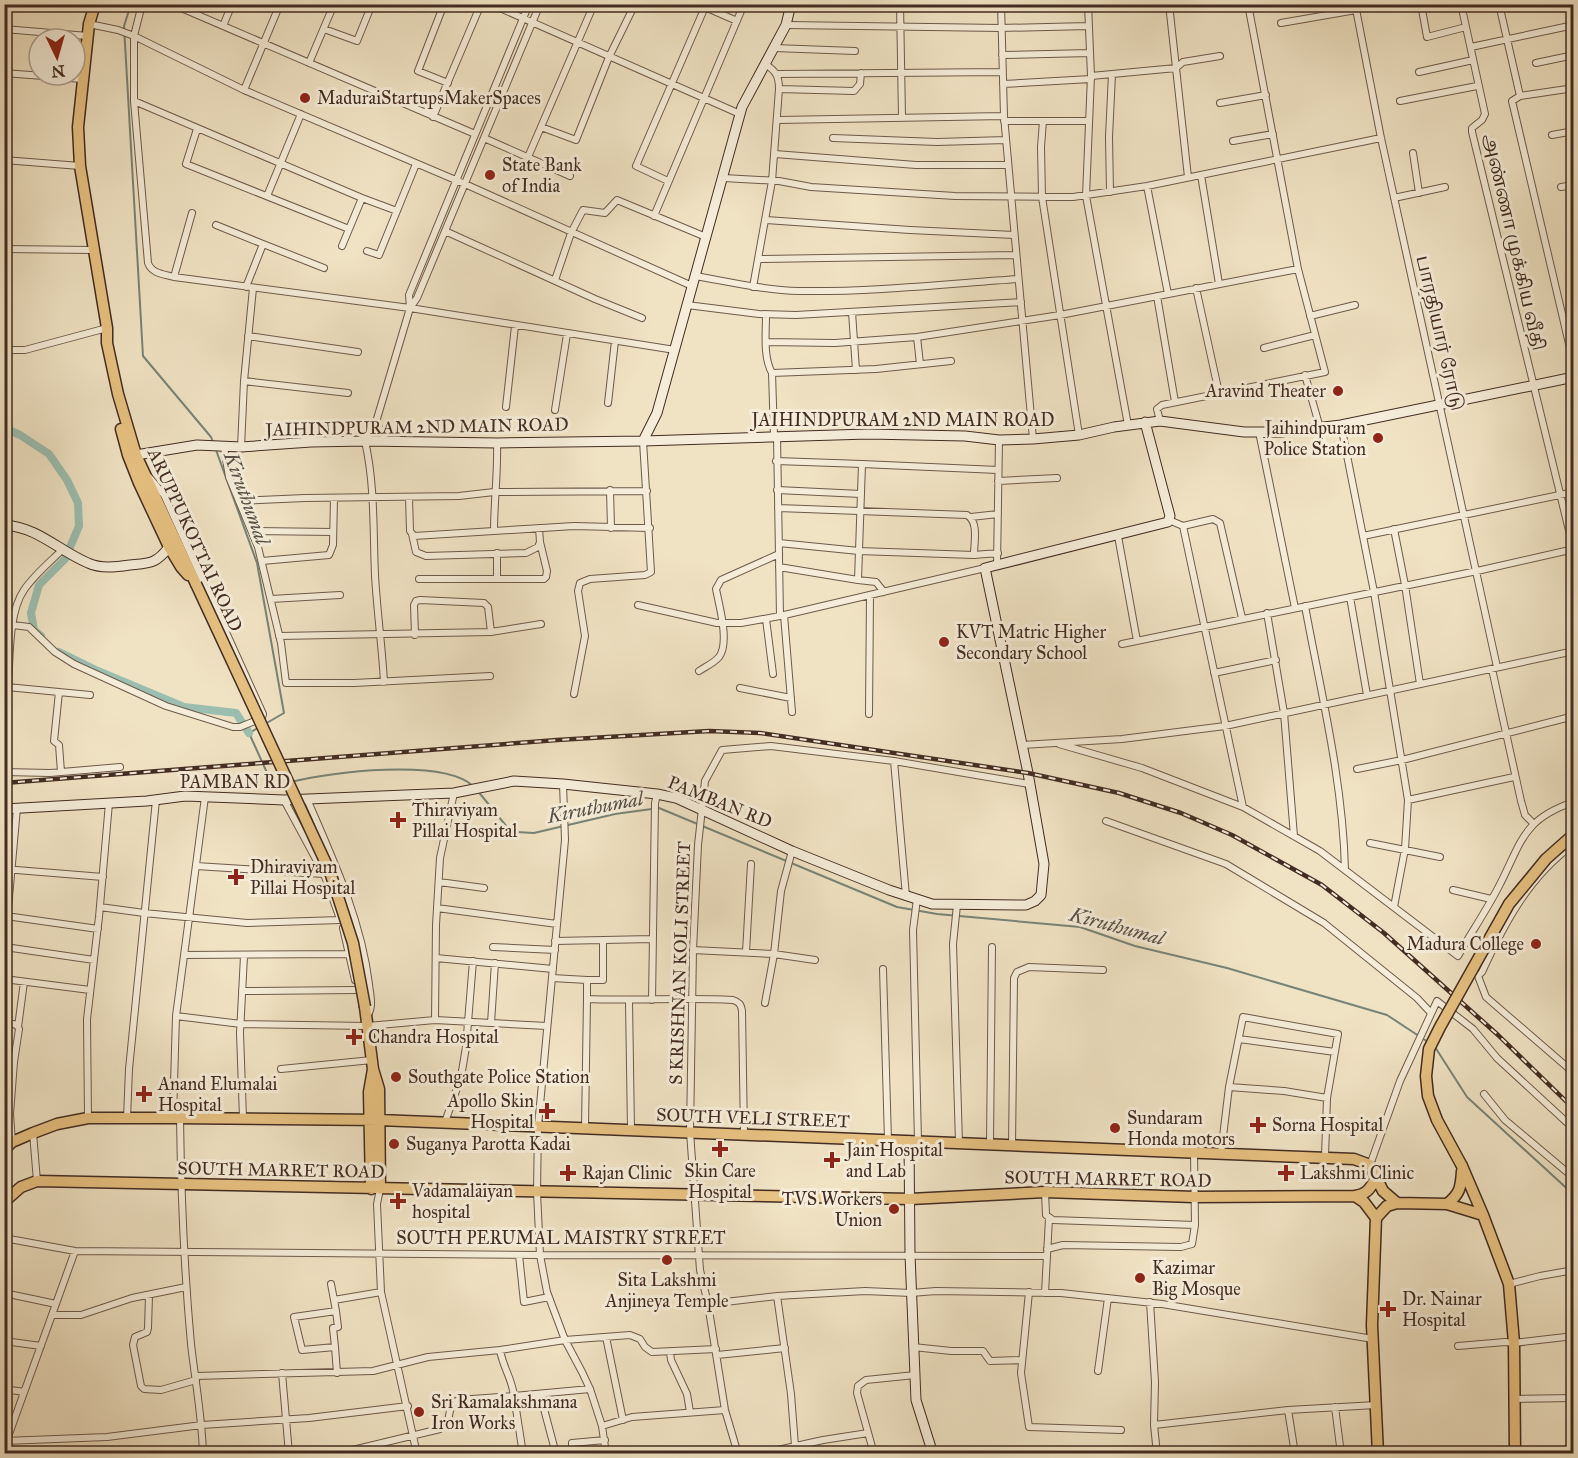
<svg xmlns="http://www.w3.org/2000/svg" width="1578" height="1458" font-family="'IM FELL Great Primer','Noto Serif Tamil',serif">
	<rect width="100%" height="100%" fill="#f0e3c4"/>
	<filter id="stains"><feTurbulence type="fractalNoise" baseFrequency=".00333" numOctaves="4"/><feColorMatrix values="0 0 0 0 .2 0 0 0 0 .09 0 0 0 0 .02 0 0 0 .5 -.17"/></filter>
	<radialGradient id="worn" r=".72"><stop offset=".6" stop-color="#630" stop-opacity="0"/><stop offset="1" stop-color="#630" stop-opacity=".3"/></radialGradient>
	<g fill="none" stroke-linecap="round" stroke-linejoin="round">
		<!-- stream -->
		<path stroke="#788478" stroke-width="2" d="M131,4L124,26L143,356L211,437L213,442
			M216,450L257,563L284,713L265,724
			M258,728L249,733L273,786L286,783
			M291,782C330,772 443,758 473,786
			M477,790L507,827L516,832L534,833L615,814L659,808L897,907L937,914L1080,927L1135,946L1227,968L1387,1015L1428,1042
			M1435,1047L1467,1097L1574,1195"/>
		<!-- canal -->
		<path stroke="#9bbeb0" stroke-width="8" d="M4,428L20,435L49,454L67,480L78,503L79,526L65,559L39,585L31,613L34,630L41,636
			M59,652L98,671L184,707L236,713L249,733"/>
		<defs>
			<path id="street" d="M142,4L134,36V101L148,263C152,274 164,274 174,277L410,308L675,350
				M172,4L475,134
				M444,4L418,71L448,83
				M491,4L740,114
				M900,4L902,118
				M1001,4L1004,116L1033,439
				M1088,4L1091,76L1086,196L1128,425
				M1169,4L1176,68
				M1355,4L1381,138L1497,667
				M1421,4L1427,37L1466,27
				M1461,4L1485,114L1482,120L1472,128V132L1574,551
				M1499,4L1520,96L1512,101L1574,365
				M1573,4L1574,6
				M1088,7L1154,4
				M1281,23L1356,10
				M89,24L118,30L134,36L244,90L465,184L692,286
				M786,25L1001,28L1089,26
				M223,26L232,4
				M4,29L88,36
				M324,29L357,41L372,4
				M1471,47L1574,25
				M774,48L855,51
				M1002,55L1090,53
				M309,63L334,4
				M1536,63L1574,55
				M765,64C776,71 779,76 779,89L772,181L758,259L1016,255
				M1176,68L1183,62L1220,56
				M1419,72L1473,60
				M4,73L82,79
				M777,74L1002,72
				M1091,76L1176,68L1188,177
				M1003,84L1091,79
				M779,89L854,91L860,84L861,73
				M244,90L280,4
				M1520,96L1574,88
				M134,101L362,198L342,246
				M1400,101L1477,86
				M1220,103L1266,95
				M433,117L481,4
				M778,120L1004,116
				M1004,121H1089
				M1043,121L1041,147L1042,197L1079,435
				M541,127L576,140L609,57L635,4
				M197,129L186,164L349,229
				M1552,135L1574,131
				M484,138L570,176
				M833,138L937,142L1006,140
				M1233,141L1273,134
				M1413,153L1419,193
				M775,154L916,165H1008
				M528,157L594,4
				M4,160L80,166
				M1201,175L1219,284
				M723,178L779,181L811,187L955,196L1073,197L1147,186L1381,138
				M668,181L636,166L705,7L737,21
				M1147,186L1168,294
				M1561,187L1574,185
				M1110,192L1109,137L1112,74
				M267,196L301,114
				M362,198L397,211
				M1394,198L1445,187
				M654,216L744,4
				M766,220L910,230L1014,235
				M216,225L263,244
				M445,231L595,299L642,318
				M4,249L93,250
				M367,251L379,255L416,164
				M695,276C730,282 764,290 799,291C872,292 946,284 1018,279
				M174,277L192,213
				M555,280L571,233L583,210L605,213L617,200L706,237
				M246,287L263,244L324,268
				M753,287L758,259
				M1196,288L1219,393
				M1157,296L1175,402
				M687,305L759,314L796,315L1021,302
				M410,308L409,295L529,4
				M852,312L856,370
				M766,315C766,333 763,357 772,373L876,369L951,361
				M1310,316L1355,305
				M248,336L358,352
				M917,337L920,364
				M766,342L835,343L917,337L1060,315L1298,269
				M1264,348L1315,335
				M4,350H25L107,328
				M772,373L774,436
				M1305,375L1320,428
				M244,381L348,393
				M608,403L615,341
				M506,407L515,326
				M555,410L567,334
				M1160,421L1157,409L1162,405L1325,372L1298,269L1248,4
				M376,422L386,441
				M1341,425L1374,592L1408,800L1405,849L1394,907
				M1259,432L1295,608
				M777,436L780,616
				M224,447L229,477L258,547L281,643L286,683H354L490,676
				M241,447L244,381L253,288
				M776,461L862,464
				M998,481L1057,478
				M610,490L611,528
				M777,490L861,494
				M409,497L410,531L414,536L574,526L650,528
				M239,501L305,498L459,496L494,492L647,491
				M778,508L967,515C979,522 974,542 974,555L998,553
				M971,517L998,514
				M1169,520L1183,526L1243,807
				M1183,526L1213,519L1220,523L1242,618
				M1394,529L1405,585L1420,684
				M252,531L333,532
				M494,531C494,502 498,472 497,443
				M412,534L416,552L426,556L526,553L538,547L540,542L539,528
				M1118,536L1137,641
				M1363,536L1574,492
				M779,543L859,551L974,555
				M262,561L329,555L333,545L334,498
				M997,565L999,440
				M779,567L858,580
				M419,579H544L546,577L547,571L540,542
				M497,579V553
				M884,592L876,582L858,580L862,464L998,470
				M1350,597L1367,695
				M271,599L340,595
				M638,605L717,623H741L780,616L985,568
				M1305,606C1321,693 1343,781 1345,870
				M1267,613L1284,713L1294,836
				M784,615L792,712
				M766,619L773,674
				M13,625L29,627L55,652L74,664L166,706L233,727H240L262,718L263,714L164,495L149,477
				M415,635L414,605L416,601L420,600L484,603L488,607L491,632
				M279,636L491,632L541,624
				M1122,644L1477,571L1574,549
				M1492,669L1521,801L1525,815L1533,823
				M699,671C705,667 714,663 719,657C730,643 719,605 716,589L721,580L779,554
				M1214,673L1276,660
				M384,682C382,646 377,611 375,575C373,530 375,485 365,441L376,422L410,308L417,298L540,4
				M7,687L90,695
				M740,688L791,698
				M59,692L54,741L59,745L61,772
				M574,694L585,636L578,591L580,583L590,579L645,575L651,572L643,441
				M4,696L8,688C10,660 8,613 24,590C34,575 50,562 63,549
				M869,714L870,595
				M1059,744L1142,768L1243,807L1320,851L1458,956C1471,933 1486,911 1498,888C1521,845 1521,819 1574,802
				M1022,745L1122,739L1225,726L1574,651
				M894,761L906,896
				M1357,769L1402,760L1574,716
				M4,772L50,773L120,767
				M563,784L565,840L538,1126L537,1192L540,1255L547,1292L565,1340L582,1372L590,1389L602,1426L606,1454
				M454,793L440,858L436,925L435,1020L547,1026
				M307,799C333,859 361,919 369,984C370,995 374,1007 367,1016
				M284,800L324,874L340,919
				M1408,800L1514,777
				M1106,821L1226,864L1324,923L1417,998L1431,1013
				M1370,843L1440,857
				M1574,844C1529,876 1504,924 1482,972L1478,976L1486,997L1574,1073
				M196,866L324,874
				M4,869L103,877
				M439,882L484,888
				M1453,890L1491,899
				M917,899L913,930L918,1141
				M957,905L953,944L959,1143
				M100,907L144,913L247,923L340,920
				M437,908L557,924
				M6,916L98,929
				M343,928L355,980
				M555,941L652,939
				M5,947L94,960
				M493,947L555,950
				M693,950L774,954L815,960
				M746,952L751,864
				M4,953L17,808
				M184,955L349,954
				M436,958L553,969
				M883,969L888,1140
				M552,978L587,980V999C636,1001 684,997 733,1000C739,1002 741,1004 742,1011L744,1134
				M4,979L90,990
				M587,980H603V941
				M242,991L357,990
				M652,1000L655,803L657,794
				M629,1001L631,1130
				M765,1003L774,954L781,891L792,851
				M176,1016L241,1024L368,1026L435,1020
				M4,1022L17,1025L19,1029L14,1062L10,1114L12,1142
				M491,1023L495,963
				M18,1027L24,982
				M1239,1039L1335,1052
				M4,1061L14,1062
				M281,1069L372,1060
				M1229,1087L1243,1017L1338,1034L1327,1098
				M1484,1094L1505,1120L1574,1178
				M88,1118L87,1019L99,917L109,803
				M127,1118L129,1069L156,800
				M173,1118L176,1016L205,797
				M180,1118C181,1194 184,1268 191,1344C195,1380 202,1416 203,1454
				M243,1118L240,1033L244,956
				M445,1122L461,1077L466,1047L473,961
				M585,1128L587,999
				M33,1133L37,1181
				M990,1144L992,947
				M1012,1145L1014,978L1017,972L1029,967L1103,970
				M1221,1153L1229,1087L1284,1091L1327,1098L1325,1157
				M1370,1165L1400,1081L1437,1001L1473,1029L1497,1058L1574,1129
				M380,1189L377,1204L381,1292L417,1454
				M1045,1192L1046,1215L1053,1220L1195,1225
				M4,1238L75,1251L540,1255L1047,1256
				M1047,1249L1063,1245L1181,1247L1192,1244L1195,1225L1194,1152
				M519,1255L524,1302L549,1297
				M331,1284L334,1300L381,1292
				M1509,1284L1540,1276L1574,1270
				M1029,1292L1021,1373L1029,1427L1121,1430
				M4,1293L56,1304
				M1045,1293L1049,1218
				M149,1295L148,1328L147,1332L135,1337L133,1345L141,1386L144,1389L161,1390L196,1380
				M1574,1295L1571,1305L1574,1329
				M777,1296L791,1394L795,1446
				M334,1300L336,1311L294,1317L302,1350L335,1347L333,1328L338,1327L336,1311
				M1150,1302L1155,1382L1154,1425
				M708,1304L777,1296L865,1291L911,1293L936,1291L1061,1293L1162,1304L1373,1339
				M52,1315H81L132,1298L186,1287
				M606,1337L623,1420
				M4,1341L41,1346
				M1458,1346L1505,1342L1514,1343L1574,1336
				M335,1347L337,1373
				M913,1347L951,1351H983L990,1361L1022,1360
				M670,1352L671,1360L687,1394L690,1412
				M717,1355L785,1348
				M1098,1371L1108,1298
				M282,1373L289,1454
				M196,1376L373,1371L428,1357L500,1350L565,1340L630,1335L640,1339L645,1347L652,1352L716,1349
				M4,1389L24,1392
				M540,1394L556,1454
				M1514,1399L1574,1398
				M1335,1407L1341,1454
				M1288,1410L1295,1454
				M602,1426L632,1417L725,1410
				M4,1441L107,1437L202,1425L309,1418L408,1406
				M4,1448L75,1251
				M336,1454L440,1429L448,1422C450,1412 449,1405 458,1400L514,1396C512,1378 503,1368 500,1350
				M523,1454L514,1396L590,1389
				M572,1454V1443L605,1440
				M738,1454L725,1410L708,1304L700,1270L690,1132L693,950L698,845L705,781L722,750L771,746L894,761L1029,784
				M759,1454L823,1440L868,1433
				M874,1454L857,1393L858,1386L866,1380L915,1375
				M1157,1454L1154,1425L1288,1410L1376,1405"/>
			<path id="secondary" d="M643,441L657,413L742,107L786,25L791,4
				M136,455L197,445L241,447L311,442L365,441L497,443L643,441L868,434L965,436L999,440L1033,439L1079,435L1114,427L1160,421L1244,432H1281L1341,425L1574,377
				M4,525C38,527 59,551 88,563C101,569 116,567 130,565C150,563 156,564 169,547
				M4,809L147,801L185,796L284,800L454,793L514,781L563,784L657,794L676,798L792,851L889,890L932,904L1026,905L1035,901L1041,895L1044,864L1028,773L985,568L1168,522L1170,516L1145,422
				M909,1141L910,1255L916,1400L933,1454"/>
			<path id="primary" d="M95,4L89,24L78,127L80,166L107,328V343L118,394L136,455L196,584
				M121,429L128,455L139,483L169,547L181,567L188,575
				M365,1007L373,1069L379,1089L380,1189
				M4,1150L12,1142L33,1133L57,1124L88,1118H173L379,1120L1354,1159L1370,1165L1383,1191L1397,1203L1447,1204L1483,1215
				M1462,1166L1483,1215L1509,1284L1514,1343L1515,1454
				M371,1189L369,1092L373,1069
				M1355,1196C1367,1194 1370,1189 1376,1178
				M4,1202L21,1187L37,1181L910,1199L1045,1192L1194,1197L1355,1196L1364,1202L1376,1218
				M1447,1204C1460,1194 1461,1187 1462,1171
				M1378,1454L1372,1325L1376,1218L1387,1206L1397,1203"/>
		</defs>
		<!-- street casing -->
		<use href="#street" stroke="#6e5a4b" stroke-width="8"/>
		<!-- secondary casing -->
		<use href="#secondary" stroke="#432c23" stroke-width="11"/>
		<!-- primary casing -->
		<use href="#primary" stroke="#432c23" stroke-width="13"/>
		<!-- street -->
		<use href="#street" stroke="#f5edd9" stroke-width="6"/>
		<!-- secondary -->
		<use href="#secondary" stroke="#f5edd9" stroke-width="9"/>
		<!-- primary -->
		<use href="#primary" stroke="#e8c282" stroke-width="10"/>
		<defs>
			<path id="rail" d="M4,783L557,740L709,731L760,733L1028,773L1119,793L1181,813L1232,835L1322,885L1384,933L1498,1035L1574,1109"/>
		</defs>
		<!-- rail casing -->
		<use href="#rail" stroke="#432c23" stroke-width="4.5"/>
		<!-- rail -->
		<use href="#rail" stroke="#f5edd9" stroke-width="2" stroke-dasharray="7" stroke-linecap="butt"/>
		<defs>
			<path id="primary-bridge" d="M196,584L330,872L353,943L365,1007
				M1462,1166L1437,1120L1428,1096L1426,1076L1429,1049L1440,1027L1509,904L1546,859L1574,834"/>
		</defs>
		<!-- primary-bridge casing -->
		<use href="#primary-bridge" stroke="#432c23" stroke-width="13" stroke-linecap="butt"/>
		<!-- primary-bridge -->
		<use href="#primary-bridge" stroke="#e8c282" stroke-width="10"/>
	</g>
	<!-- markers -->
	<g fill="#8f2418" stroke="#f5edd9" stroke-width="2">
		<circle cx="305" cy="98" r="6"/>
		<circle cx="490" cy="175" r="6"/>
		<circle cx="1338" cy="391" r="6"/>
		<circle cx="1378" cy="438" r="6"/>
		<circle cx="944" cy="642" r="6"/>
		<path d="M395 811h6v6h6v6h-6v6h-6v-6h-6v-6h6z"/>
		<path d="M233 868h6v6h6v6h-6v6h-6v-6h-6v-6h6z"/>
		<circle cx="1536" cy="944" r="6"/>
		<path d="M351 1028h6v6h6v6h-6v6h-6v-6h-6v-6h6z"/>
		<circle cx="396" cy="1077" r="6"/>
		<path d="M141 1085h6v6h6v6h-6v6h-6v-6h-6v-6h6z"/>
		<path d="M544 1102h6v6h6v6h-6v6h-6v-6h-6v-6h6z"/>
		<path d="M1255 1116h6v6h6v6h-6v6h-6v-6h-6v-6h6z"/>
		<circle cx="1115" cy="1128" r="6"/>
		<circle cx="394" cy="1144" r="6"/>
		<path d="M717 1140h6v6h6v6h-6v6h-6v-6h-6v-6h6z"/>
		<path d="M829 1151h6v6h6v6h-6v6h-6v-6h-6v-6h6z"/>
		<path d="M565 1164h6v6h6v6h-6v6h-6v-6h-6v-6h6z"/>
		<path d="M1283 1164h6v6h6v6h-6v6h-6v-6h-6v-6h6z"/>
		<path d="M395 1192h6v6h6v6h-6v6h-6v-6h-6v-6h6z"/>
		<circle cx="894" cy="1209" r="6"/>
		<circle cx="667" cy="1260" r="6"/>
		<circle cx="1140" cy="1278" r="6"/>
		<path d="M1385 1300h6v6h6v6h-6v6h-6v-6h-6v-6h6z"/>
		<circle cx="419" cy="1412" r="6"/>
	</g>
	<g text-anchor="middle" stroke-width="6" stroke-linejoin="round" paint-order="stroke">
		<!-- poi labels -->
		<g font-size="18" fill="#432c23" stroke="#f5edd9" text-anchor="start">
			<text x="317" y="104">MaduraiStartupsMakerSpaces</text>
			<text x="502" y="171">State Bank<tspan x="502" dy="21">of India</tspan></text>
			<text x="1326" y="397" text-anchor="end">Aravind Theater</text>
			<text x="1366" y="434" text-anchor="end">Jaihindpuram<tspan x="1366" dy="21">Police Station</tspan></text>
			<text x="956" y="638">KVT Matric Higher<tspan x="956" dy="21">Secondary School</tspan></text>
			<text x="412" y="816">Thiraviyam<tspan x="412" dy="21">Pillai Hospital</tspan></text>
			<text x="250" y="873">Dhiraviyam<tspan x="250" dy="21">Pillai Hospital</tspan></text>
			<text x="1524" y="950" text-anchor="end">Madura College</text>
			<text x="368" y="1043">Chandra Hospital</text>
			<text x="408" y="1083">Southgate Police Station</text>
			<text x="158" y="1090">Anand Elumalai<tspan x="158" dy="21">Hospital</tspan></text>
			<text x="534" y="1107" text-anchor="end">Apollo Skin<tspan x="534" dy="21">Hospital</tspan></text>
			<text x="1127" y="1124">Sundaram<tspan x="1127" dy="21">Honda motors</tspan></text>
			<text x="1272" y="1131">Sorna Hospital</text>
			<text x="406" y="1150">Suganya Parotta Kadai</text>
			<text x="846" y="1156">Jain Hospital<tspan x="846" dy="21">and Lab</tspan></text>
			<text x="720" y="1177" text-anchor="middle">Skin Care<tspan x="720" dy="21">Hospital</tspan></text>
			<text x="582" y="1179">Rajan Clinic</text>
			<text x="1300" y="1179">Lakshmi Clinic</text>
			<text x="412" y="1197">Vadamalaiyan<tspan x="412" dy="21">hospital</tspan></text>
			<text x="882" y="1205" text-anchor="end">TVS Workers<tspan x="882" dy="21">Union</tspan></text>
			<text x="1152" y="1274">Kazimar<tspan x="1152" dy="21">Big Mosque</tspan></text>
			<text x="667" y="1286" text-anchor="middle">Sita Lakshmi<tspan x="667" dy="21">Anjineya Temple</tspan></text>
			<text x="1402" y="1305">Dr. Nainar<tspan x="1402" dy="21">Hospital</tspan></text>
			<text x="431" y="1408">Sri Ramalakshmana<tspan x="431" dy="21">Iron Works</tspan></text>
		</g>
		<!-- street labels -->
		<g font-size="18" fill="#432c23" stroke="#f5edd9">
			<text transform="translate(1514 242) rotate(77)" y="6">அண்ணா முக்கிய வீதி</text>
			<text transform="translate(1440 333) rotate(77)" y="6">பாரதியார் ரோடு</text>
			<text x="903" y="426">JAIHINDPURAM 2ND MAIN ROAD</text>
			<text transform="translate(417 427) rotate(-1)" y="6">JAIHINDPURAM 2ND MAIN ROAD</text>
			<text transform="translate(195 540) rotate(65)" y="6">ARUPPUKOTTAI ROAD</text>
			<text x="235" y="788">PAMBAN RD</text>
			<text transform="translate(720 802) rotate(22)" y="6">PAMBAN RD</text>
			<text transform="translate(680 963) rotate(-88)" y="6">S KRISHNAN KOLI STREET</text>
			<text transform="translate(753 1118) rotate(2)" y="6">SOUTH VELI STREET</text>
			<text transform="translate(281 1170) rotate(1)" y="6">SOUTH MARRET ROAD</text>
			<text transform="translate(1108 1179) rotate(1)" y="6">SOUTH MARRET ROAD</text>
			<text x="561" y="1244">SOUTH PERUMAL MAISTRY STREET</text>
		</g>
		<!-- water labels -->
		<g font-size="20" font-style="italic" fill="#595046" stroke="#f5edd9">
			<text transform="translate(247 498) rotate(70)" y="7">Kiruthumal</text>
			<text transform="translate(595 807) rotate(-11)" y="7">Kiruthumal</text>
			<text transform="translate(1117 926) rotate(15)" y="7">Kiruthumal</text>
		</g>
	</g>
	<!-- margin -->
	<rect width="1578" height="1458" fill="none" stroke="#f0e3c4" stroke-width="24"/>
	<rect x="6" y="6" width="1566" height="1446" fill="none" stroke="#432c23" stroke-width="3"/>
	<rect x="12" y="12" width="1554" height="1434" fill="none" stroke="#432c23" stroke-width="1.5"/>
	<!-- north arrow -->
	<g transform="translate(57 57) rotate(175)"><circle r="28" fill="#f5edd9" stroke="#aea090" stroke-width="1.5"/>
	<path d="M0-4.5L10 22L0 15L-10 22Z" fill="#8f2418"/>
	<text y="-9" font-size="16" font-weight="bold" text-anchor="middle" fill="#432c23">N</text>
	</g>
	<rect width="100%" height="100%" filter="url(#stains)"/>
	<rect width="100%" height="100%" fill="url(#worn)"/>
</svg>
